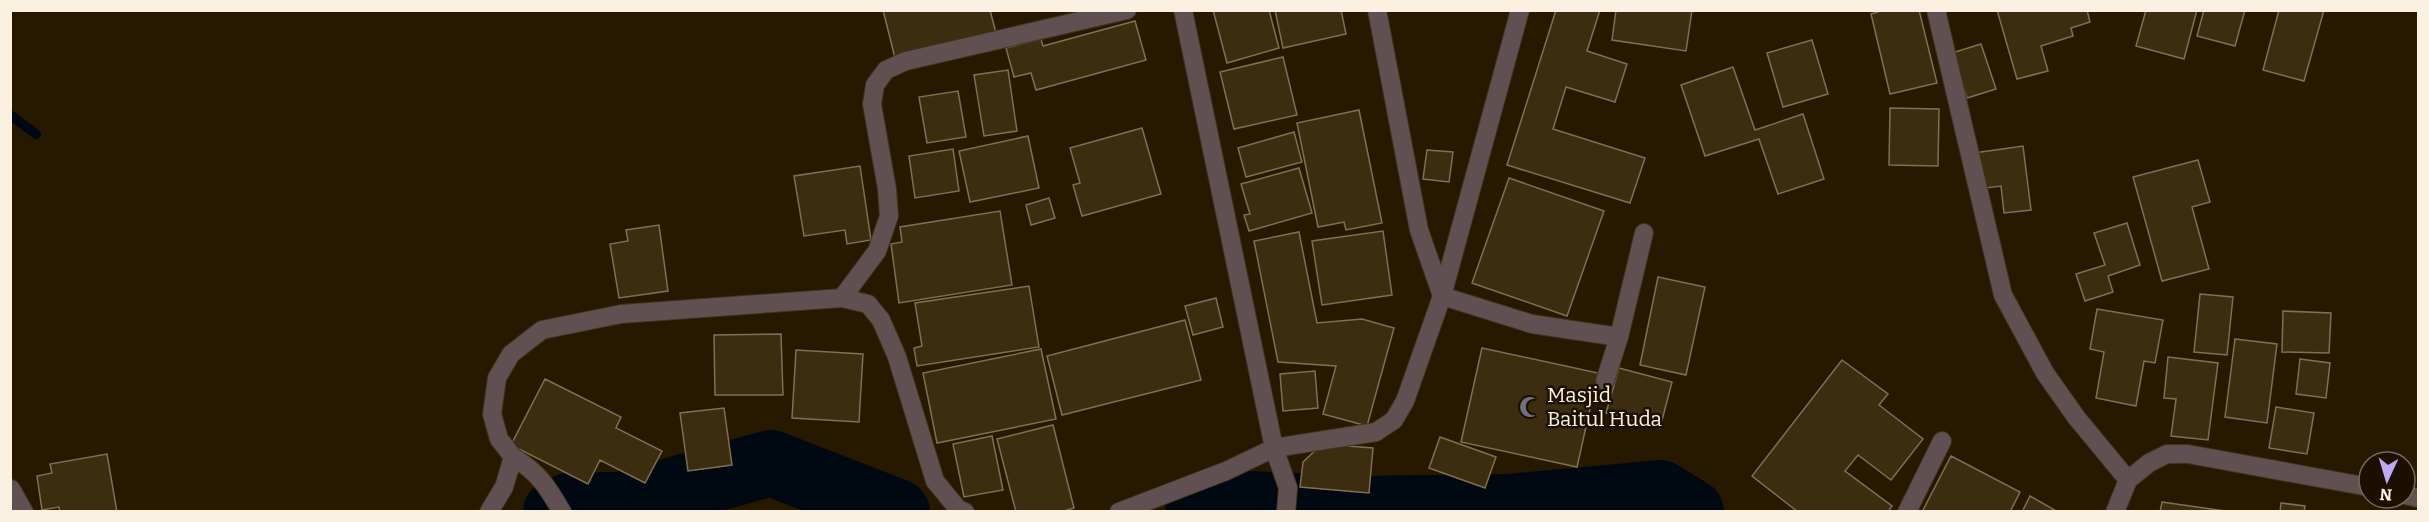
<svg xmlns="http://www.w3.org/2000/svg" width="2429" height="522" font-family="Bitter,serif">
	<rect width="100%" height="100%" fill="#271800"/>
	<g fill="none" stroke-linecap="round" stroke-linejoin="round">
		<!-- stream -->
		<path stroke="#000912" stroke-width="10" d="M10,115L36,134"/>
		<!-- river -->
		<path stroke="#000912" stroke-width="66" d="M556,512L571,505H620L771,463L897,512
			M1198,512L1229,503L1360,509L1508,507L1660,493L1691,512"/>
	</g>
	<!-- building -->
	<path fill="#3d2d10" stroke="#806f50" stroke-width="1.5" d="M883,10H990L996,33L895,58Z
		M1213,10H1269L1279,48L1227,63Z
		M1275,10H1341L1346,34L1283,48Z
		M1556,10H1600L1587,51L1627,64L1615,102L1566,87L1553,129L1645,158L1630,203L1507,165Z
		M1616,10H1692L1686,51L1612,40Z
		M1884,10H1919L1937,83L1890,94L1871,14Z
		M1997,10H2087L2090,22L2071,28L2073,36L2041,46L2048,71L2017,79Z
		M2146,10H2197L2184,59L2136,46Z
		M2204,10H2245L2235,46L2197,36Z
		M2279,10H2324L2304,81L2263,70Z
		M1135,21L1146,60L1036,90L1031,73L1014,77L1006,48L1041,39L1043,46Z
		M1812,40L1828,94L1783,107L1767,53Z
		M1981,44L1996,89L1967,98L1952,53Z
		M1283,57L1297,115L1234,129L1220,72Z
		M1733,67L1755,130L1803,114L1824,179L1778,194L1759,139L1705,156L1681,85Z
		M1008,70L1017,131L984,136L974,75Z
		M958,91L966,137L927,143L919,97Z
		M1890,108L1939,109L1938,166L1889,165Z
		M1359,110L1382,223L1346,230L1344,222L1318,227L1297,123Z
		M1142,128L1161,194L1082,216L1073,185L1080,183L1070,148Z
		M1294,132L1302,162L1246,177L1238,148Z
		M1028,136L1039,188L970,202L959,151Z
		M2023,146L2031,210L2004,213L2001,186L1978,189L1974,153Z
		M953,149L959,191L915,198L909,156Z
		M1427,150L1453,152L1449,182L1423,179Z
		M2198,160L2210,202L2192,207L2209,269L2162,281L2133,177Z
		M860,166L871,240L847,244L845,230L804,236L794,176Z
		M1299,168L1312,213L1249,231L1244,215L1250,214L1241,184Z
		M1509,178L1604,211L1567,316L1472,283Z
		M1049,198L1055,218L1031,225L1026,205Z
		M1000,211L1012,285L899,303L891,244L902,242L900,227Z
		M2127,223L2140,265L2108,276L2113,292L2085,301L2076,274L2105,265L2094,233Z
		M659,225L668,291L619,298L610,244L628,241L626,230Z
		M1383,231L1392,295L1322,305L1312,241Z
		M1299,232L1317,323L1362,319L1394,328L1367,426L1323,414L1336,366L1278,362L1254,241Z
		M1658,277L1705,287L1686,375L1640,365Z
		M1029,286L1039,347L917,366L914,348L922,346L915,303Z
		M2200,294L2233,297L2227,355L2194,352Z
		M1216,298L1223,327L1193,335L1185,306Z
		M2097,309L2163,320L2155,363L2144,361L2136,406L2096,398L2104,352L2090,349Z
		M2283,311L2331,313L2329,353L2282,352Z
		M1185,320L1201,380L1062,415L1047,356Z
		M781,334L783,395H715L714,335Z
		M2235,339L2277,344L2267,423L2225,417Z
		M1482,348L1598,373L1577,467L1461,442Z
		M1041,349L1056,419L937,443L923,373Z
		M796,350L863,354L859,422L792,418Z
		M2168,357L2218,363L2208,440L2171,436L2176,399L2164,398Z
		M2300,359L2330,363L2326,398L2296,394Z
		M1842,360L1888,394L1879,405L1923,439L1891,480L1858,455L1845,471L1892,506L1888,512H1798L1752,476Z
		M1619,368L1672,382L1660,428L1606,413Z
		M1315,371L1318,408L1283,411L1280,374Z
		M545,379L621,417L616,428L662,451L645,483L600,460L588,484L511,445Z
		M2276,407L2314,413L2307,454L2269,448Z
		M724,408L732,465L688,471L680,413Z
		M1053,425L1074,508L1061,512H1016L997,439Z
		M992,436L1003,490L964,497L953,444Z
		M1440,437L1496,457L1485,488L1429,468Z
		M1322,444L1373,448L1369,493L1300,487L1303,462Z
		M107,454L117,512H60L59,507L42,510L37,476L52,473L50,464Z
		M1951,456L2020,492L2010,512H1922Z
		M2030,496L2058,512H2022Z
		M2162,502L2225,511V512H2160Z
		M2281,503L2305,506L2304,512H2280Z"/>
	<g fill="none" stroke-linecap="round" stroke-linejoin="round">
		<defs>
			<path id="minor" d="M1183,10L1274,448L1288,488L1286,512
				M1377,10L1419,230L1442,296L1532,324L1619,337L1644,233
				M1936,10L2003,295L2045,373L2076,417L2128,480
				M842,298L877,251L889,216L887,189L872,104L875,85L886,70L906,61L1127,10
				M1605,381L1619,337
				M513,457C538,472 547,486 562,512
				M11,489L24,512
				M2405,495L2418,498
				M489,512L504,487L513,457L499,439L492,414L497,378L511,354L542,330L621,314L842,298L868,304L881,320L897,357L935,481L958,509L965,512
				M1119,512L1226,471L1274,448L1376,432L1394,420L1405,401L1442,296L1520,10
				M1907,512L1942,441
				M2115,512L2128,480L2149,463L2167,454H2188L2369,487"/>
		</defs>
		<!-- minor casing -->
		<use href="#minor" stroke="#40321b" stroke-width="20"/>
		<!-- minor -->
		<use href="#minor" stroke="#605052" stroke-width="18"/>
	</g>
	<!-- icons -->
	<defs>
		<symbol id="mosque-bare" viewBox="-9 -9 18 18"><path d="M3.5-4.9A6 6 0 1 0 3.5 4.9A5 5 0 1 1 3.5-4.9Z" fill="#6b7280" stroke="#1b1000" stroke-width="2.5" paint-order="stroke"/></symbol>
	</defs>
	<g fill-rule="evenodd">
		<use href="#mosque-bare" x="1515" y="392" width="30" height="30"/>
	</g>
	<g text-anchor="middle" stroke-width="5" stroke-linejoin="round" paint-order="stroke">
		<!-- poi labels -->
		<g font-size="21" fill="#fbf1e0" stroke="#1b1000" text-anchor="start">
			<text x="1547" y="402">Masjid<tspan x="1547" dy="24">Baitul Huda</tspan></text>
		</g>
	</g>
	<!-- border -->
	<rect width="2429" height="522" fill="none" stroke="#fbf1e0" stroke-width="24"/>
	<!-- north arrow -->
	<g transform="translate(2387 480) rotate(184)"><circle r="28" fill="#1b1000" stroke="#756a5a" stroke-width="1.5"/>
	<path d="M0-4.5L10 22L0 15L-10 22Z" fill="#c0a8f4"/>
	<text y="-9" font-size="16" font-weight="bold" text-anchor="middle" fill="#fbf1e0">N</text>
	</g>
</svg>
